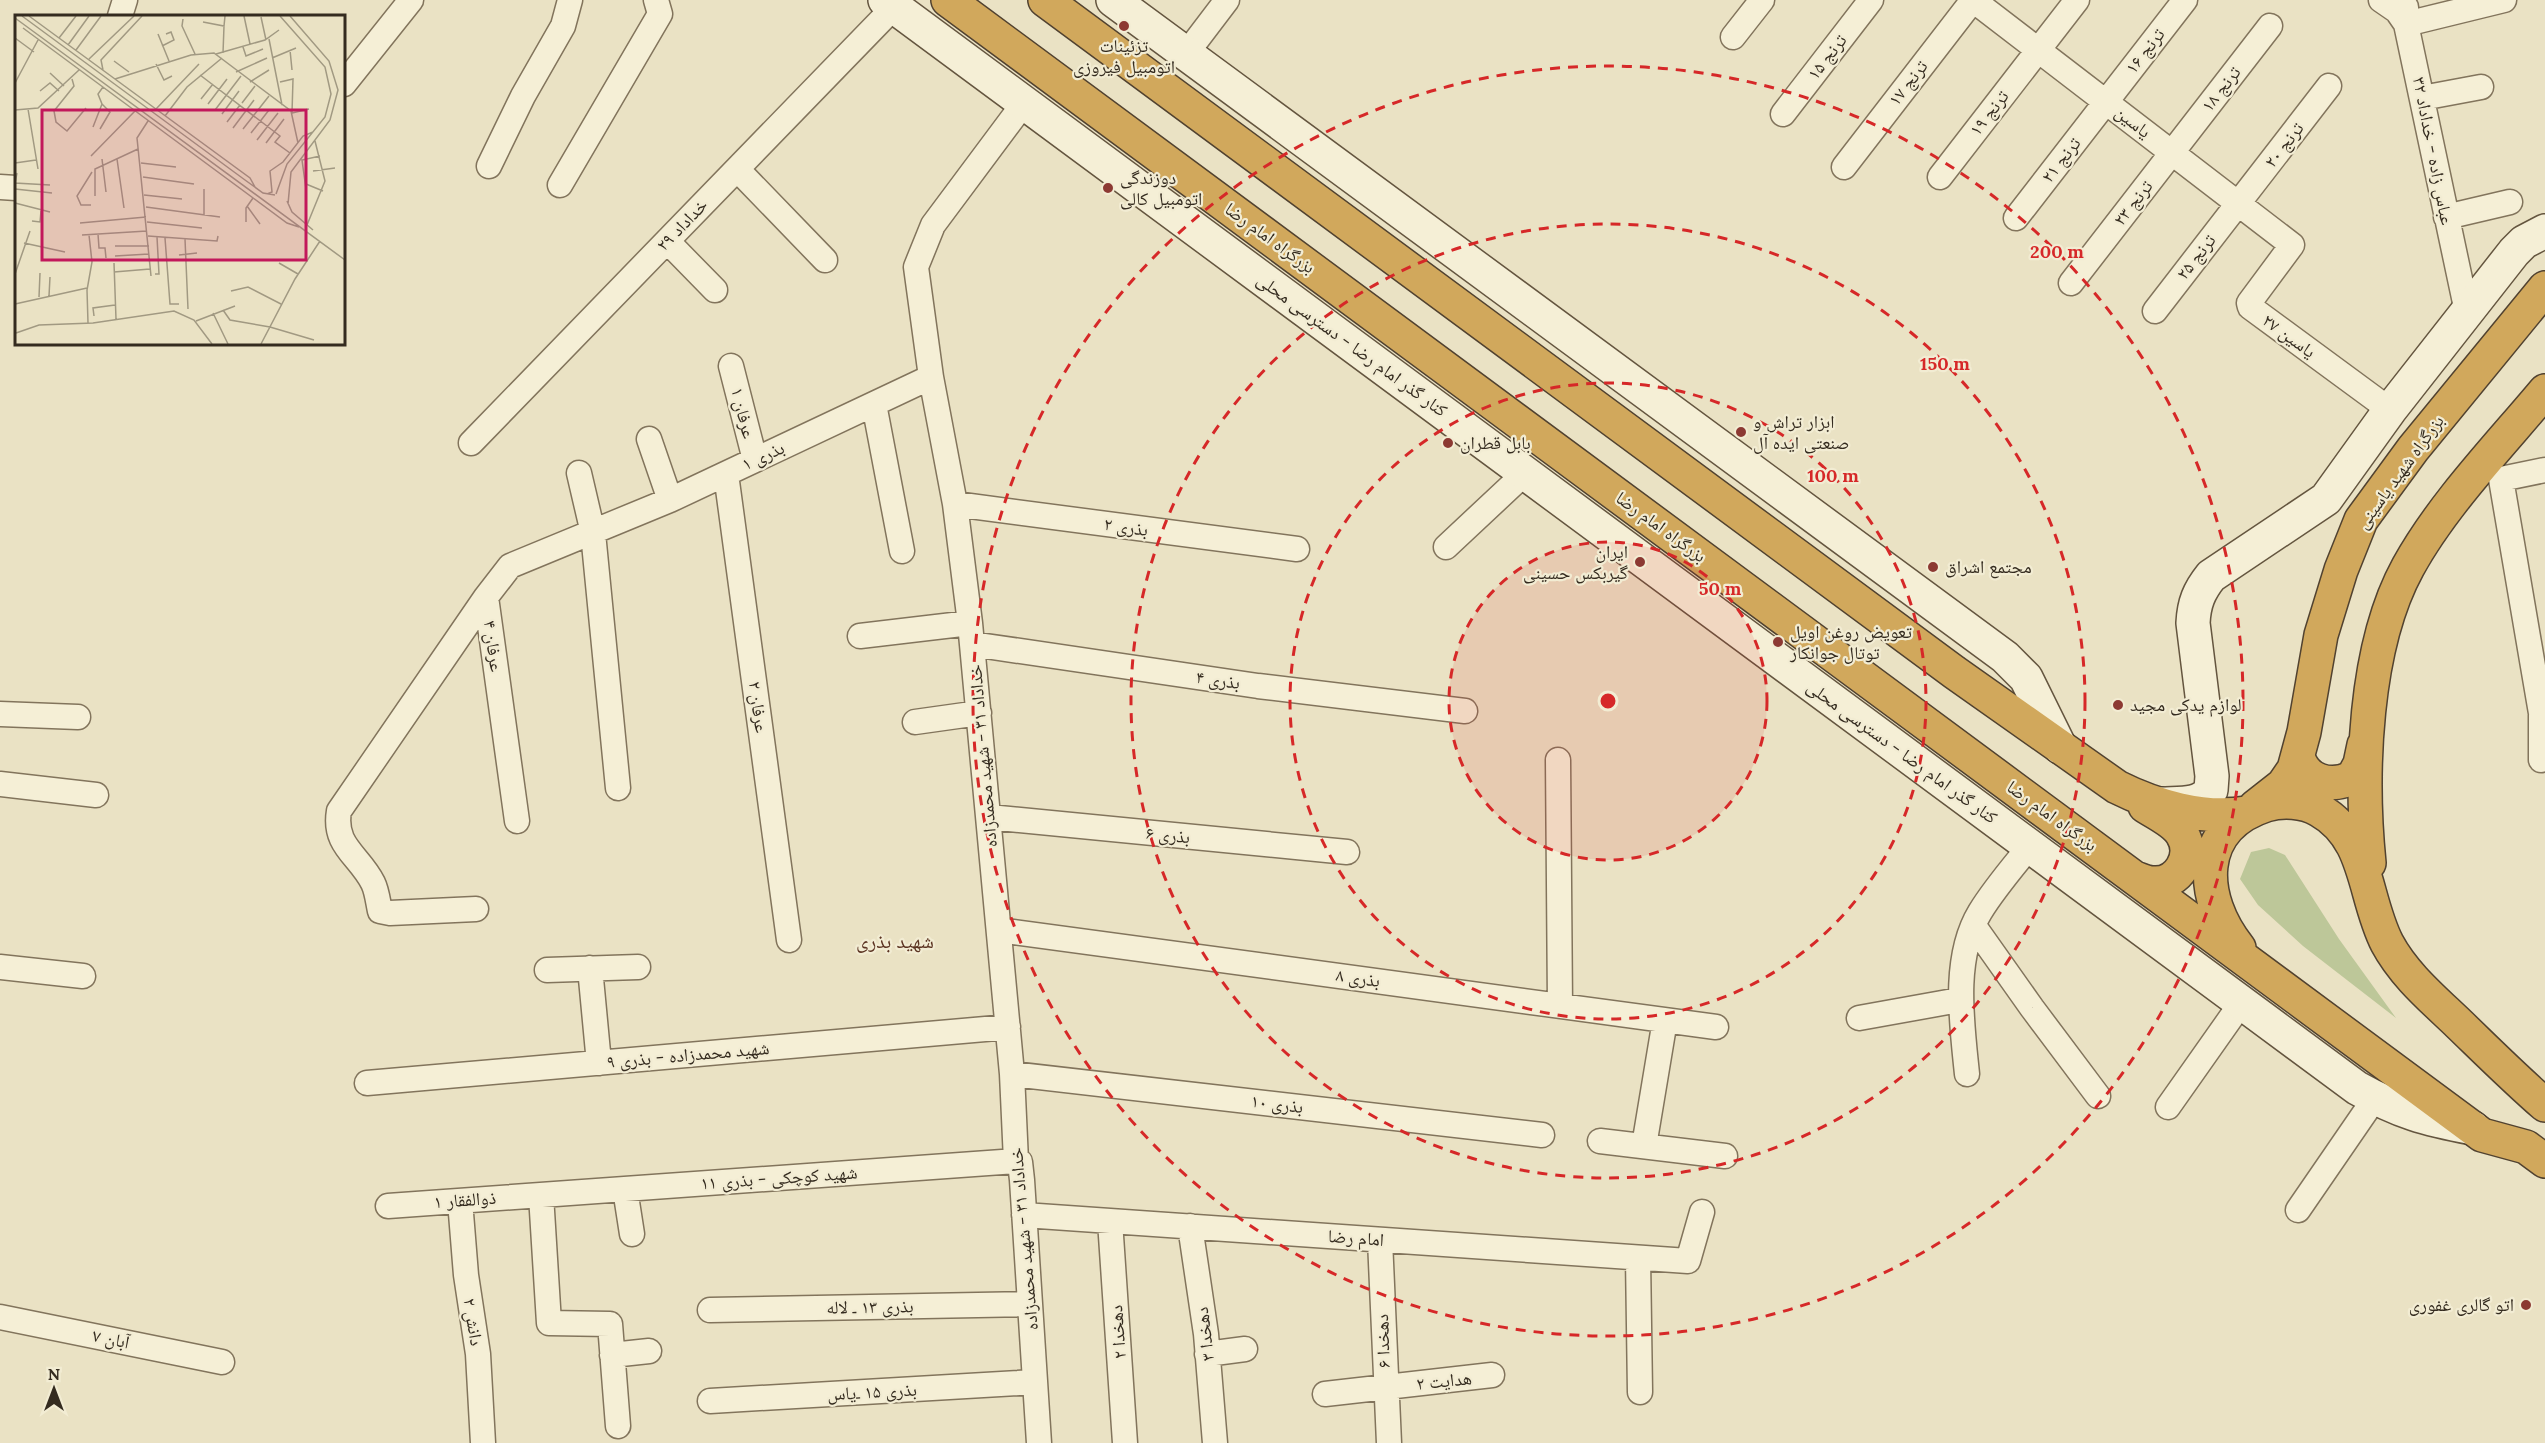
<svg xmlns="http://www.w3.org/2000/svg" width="2545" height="1443" font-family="Lora,'Noto Naskh Arabic',serif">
	<rect width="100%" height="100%" fill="#eae2c4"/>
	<!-- green -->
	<path fill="#bdc799" d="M2269,848L2285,855L2339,939L2396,1018L2303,946L2258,905L2240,879L2251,852Z"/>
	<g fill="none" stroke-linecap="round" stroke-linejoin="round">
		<defs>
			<path id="street" d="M1973,0L2292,245L2249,303L2250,307L2390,410
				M2381,0L2397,11L2406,24L2467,312
				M2406,7V24L2504,0
				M120,16L125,0
				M1733,37L1762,0
				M1186,54L1227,0
				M344,84L411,0
				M2422,98L2481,87
				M1024,103L933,225L916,267L931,377L955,504L970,623L1012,1074L1016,1161L1020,1162L1022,1180L1039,1443
				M1783,114L1871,0
				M489,166L523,96L563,26L570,0
				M1844,167L1973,0
				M737,169L825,260
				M1940,177L2077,0
				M560,185L660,14L656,0
				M0,187L16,188
				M2446,217L2510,202
				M2016,218L2185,0
				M667,241L715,290
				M2071,283L2270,26
				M2155,311L2329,86
				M731,366L755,460
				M874,404L902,551
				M649,439L670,500
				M471,443L894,7
				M579,473L593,533L618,788
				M726,474L789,940
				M955,504L1297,549
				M1446,547L1525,473
				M860,636L970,623
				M972,644L1258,686L1465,711
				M0,714L78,717
				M915,722L979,713
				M1558,760L1560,1006
				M2541,760V713L2501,479L2545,470
				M0,784L96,795
				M989,817L1347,852
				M517,821L486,597L510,566L670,500L931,377
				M476,909L390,913L380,911C378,902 377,891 373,883C359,855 333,846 339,811L486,597
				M1974,926L2032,1008L2098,1096
				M999,930L1716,1027
				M0,967L83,976
				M590,968L599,1063
				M547,970L638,967
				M1859,1018L1959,1000
				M1012,1074L1542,1135
				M1967,1074C1962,1024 1952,958 1980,912C1994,889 2013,867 2030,846
				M367,1083L1008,1027
				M2168,1107L2242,1002
				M1600,1141L1725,1156
				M1644,1146L1665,1020
				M625,1189L632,1234
				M541,1195L549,1323L610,1324L618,1426
				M460,1201L466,1275L478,1354L483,1443
				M388,1206L1016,1161
				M2298,1210L2375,1098
				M1024,1215L1688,1261L1702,1212
				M1110,1221L1125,1443
				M1190,1226L1206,1334L1215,1443
				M1380,1240L1389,1443
				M1638,1258L1640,1392
				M710,1310L1030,1304
				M0,1317L222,1362
				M1207,1354L1245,1349
				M612,1355L649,1351
				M1325,1394L1492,1375
				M710,1401L1035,1382"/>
			<path id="secondary" d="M885,0L2357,1088C2400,1112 2425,1119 2473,1128
				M1113,0L2005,657L2026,678L2060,747
				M2162,804C2179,803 2200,806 2211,790L2212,776L2193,623C2194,603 2199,591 2211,576L2326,499L2390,410L2514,252L2524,242L2545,231"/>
			<path id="highway" d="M948,0L2482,1135L2526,1147L2545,1161
				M1045,0L1954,672L2117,787C2155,806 2203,820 2246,813
				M2298,756C2304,781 2331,789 2353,777L2360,764L2364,745
				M2255,807L2283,785L2294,769L2304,732L2321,635L2341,570L2361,520L2413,449L2545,288
				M2369,863C2360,774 2364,647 2408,567C2442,505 2499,446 2545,391
				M2135,878C2141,880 2147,883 2153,883C2178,885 2196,856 2182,834C2175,822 2157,814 2145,806
				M2239,948C2199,898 2195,828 2266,805C2282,800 2304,801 2319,810C2369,838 2363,896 2387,943C2404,975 2433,999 2459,1024C2487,1051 2515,1079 2545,1105"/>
		</defs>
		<!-- street casing -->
		<use href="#street" stroke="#82745c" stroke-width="27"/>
		<!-- secondary casing -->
		<use href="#secondary" stroke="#64553f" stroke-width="36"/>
		<!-- highway casing -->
		<use href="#highway" stroke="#514230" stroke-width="36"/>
		<!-- street -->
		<use href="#street" stroke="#f5efd6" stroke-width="24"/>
		<!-- secondary -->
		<use href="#secondary" stroke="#f5efd6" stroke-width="33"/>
		<!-- highway -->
		<use href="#highway" stroke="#d1a85c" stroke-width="33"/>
	</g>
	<!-- distance rings -->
	<circle cx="1608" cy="701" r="159" fill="#d62828" fill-opacity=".12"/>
	<g fill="none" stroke="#d62828" stroke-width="3" stroke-dasharray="10 8">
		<circle cx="1608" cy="701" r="159"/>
		<circle cx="1608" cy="701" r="318"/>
		<circle cx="1608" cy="701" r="477"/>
		<circle cx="1608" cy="701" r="635"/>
	</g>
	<!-- markers -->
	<g fill="#8c3932" stroke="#f2ecd3" stroke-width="2">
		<circle cx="1124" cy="26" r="6"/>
		<circle cx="1108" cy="188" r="6"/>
		<circle cx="1741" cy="432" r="6"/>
		<circle cx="1448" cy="443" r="6"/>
		<circle cx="1640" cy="562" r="6"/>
		<circle cx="1933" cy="567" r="6"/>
		<circle cx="1778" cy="642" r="6"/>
		<circle cx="2118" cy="705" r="6"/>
		<circle cx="2526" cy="1305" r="6"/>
	</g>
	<g text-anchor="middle" stroke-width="4.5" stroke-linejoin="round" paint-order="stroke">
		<!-- poi labels -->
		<g font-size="18" fill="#342b1f" stroke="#f2ecd3" text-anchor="start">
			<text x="1124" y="52" text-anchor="middle">تزئینات<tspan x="1124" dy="21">اتومبیل فیروزی</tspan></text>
			<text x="1120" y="184">دوزندگی<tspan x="1120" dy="21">اتومبیل کالی</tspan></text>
			<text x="1753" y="428">ابزار تراش و<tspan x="1753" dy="21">صنعتی ایده آل</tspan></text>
			<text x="1460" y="449">بابل قطران</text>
			<text x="1628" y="558" text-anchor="end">ایران<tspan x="1628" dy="21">گیربکس حسینی</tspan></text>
			<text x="1945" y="573">مجتمع اشراق</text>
			<text x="1790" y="638">تعویض روغن اویل<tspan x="1790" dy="21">توتال جوانکار</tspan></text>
			<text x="2130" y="711">لوازم یدکی مجید</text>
			<text x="2514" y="1311" text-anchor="end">اتو گالری غفوری</text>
		</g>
		<!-- street labels -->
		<g font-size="18" fill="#342b1f" stroke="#f2ecd3">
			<text transform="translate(2145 51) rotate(-52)" y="6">ترنج ۱۶</text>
			<text transform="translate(1827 57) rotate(-52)" y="6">ترنج ۱۵</text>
			<text transform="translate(1908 83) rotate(-52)" y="6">ترنج ۱۷</text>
			<text transform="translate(2221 89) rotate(-52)" y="6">ترنج ۱۸</text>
			<text transform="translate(1989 113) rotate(-52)" y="6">ترنج ۱۹</text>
			<text transform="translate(2133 122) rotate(38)" y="6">یاسین</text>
			<text transform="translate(2284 145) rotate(-52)" y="6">ترنج ۲۰</text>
			<text transform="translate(2433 151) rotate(79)" y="6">عباس زاده - خداداد ۳۲</text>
			<text transform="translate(2061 160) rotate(-52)" y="6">ترنج ۲۱</text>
			<text transform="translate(2133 203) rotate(-52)" y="6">ترنج ۲۳</text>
			<text transform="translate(682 225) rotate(-46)" y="6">خداداد ۲۹</text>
			<text transform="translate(1270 238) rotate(36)" y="6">بزرگراه امام رضا</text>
			<text transform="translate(2196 257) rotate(-52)" y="6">ترنج ۲۵</text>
			<text transform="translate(2289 336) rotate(36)" y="6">یاسین ۲۷</text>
			<text transform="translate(1352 345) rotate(36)" y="6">کنار گذر امام رضا - دسترسی محلی</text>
			<text transform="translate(743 413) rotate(76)" y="6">عرفان ۱</text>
			<text transform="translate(763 456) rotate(-25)" y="6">بذری ۱</text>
			<text transform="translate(2400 472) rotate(-54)" y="6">بزرگراه شهید یاسینی</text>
			<text transform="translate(1126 527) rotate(8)" y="6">بذری ۲</text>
			<text transform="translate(1661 527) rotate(36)" y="6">بزرگراه امام رضا</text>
			<text transform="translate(493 646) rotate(82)" y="6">عرفان ۴</text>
			<text transform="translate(1218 680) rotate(8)" y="6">بذری ۴</text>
			<text transform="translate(758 707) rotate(82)" y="6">عرفان ۲</text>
			<text transform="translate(1902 752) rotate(36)" y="6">کنار گذر امام رضا - دسترسی محلی</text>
			<text transform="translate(983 756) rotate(-95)" y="6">خداداد ۳۱ - شهید محمدزاده</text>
			<text transform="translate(2052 816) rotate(36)" y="6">بزرگراه امام رضا</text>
			<text transform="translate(1168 835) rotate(6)" y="6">بذری ۶</text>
			<text transform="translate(1358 978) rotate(8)" y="6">بذری ۸</text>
			<text transform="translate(688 1055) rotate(-5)" y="6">شهید محمدزاده - بذری ۹</text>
			<text transform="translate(1277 1104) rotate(7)" y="6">بذری ۱۰</text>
			<text transform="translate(779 1178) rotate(-4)" y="6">شهید کوچکی - بذری ۱۱</text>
			<text transform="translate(465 1200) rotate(-4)" y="6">ذوالفقار ۱</text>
			<text transform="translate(1356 1238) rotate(4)" y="6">امام رضا</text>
			<text transform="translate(1024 1239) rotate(-95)" y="6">خداداد ۳۱ - شهید محمدزاده</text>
			<text transform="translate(870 1307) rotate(-1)" y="6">بذری ۱۳ ـ لاله</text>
			<text transform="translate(473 1322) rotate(81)" y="6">دانش ۲</text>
			<text transform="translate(1118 1332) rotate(-94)" y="6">دهخدا ۲</text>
			<text transform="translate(1205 1334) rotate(-97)" y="6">دهخدا ۳</text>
			<text transform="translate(111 1339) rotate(12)" y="6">آبان ۷</text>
			<text transform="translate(1383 1341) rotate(-92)" y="6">دهخدا ۶</text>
			<text transform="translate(1444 1381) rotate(-6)" y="6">هدایت ۲</text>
			<text transform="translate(872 1392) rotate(-3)" y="6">بذری ۱۵ ـ‌یاس</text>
		</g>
		<!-- neighbourhood labels -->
		<g font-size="20" fill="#5c3422" stroke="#f2ecd3">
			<text x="895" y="948">شهید بذری</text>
		</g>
	</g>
	<!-- overview -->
	<g transform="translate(15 15)">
		<rect width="330" height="330" fill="#eae2c4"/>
		<path fill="none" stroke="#a19982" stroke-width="1.5" d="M7,1L230,165L248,178L260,180M14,1L235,163L240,172M229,1L235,29M246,2L251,25M0,3L330,245M168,4L167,11L180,39M188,7L209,11L210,1M8,13L272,208L284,212M143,19L154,46M0,23L19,37M44,23L61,1M254,24L267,90M53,30L74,1M147,31L159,25L156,17L151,19M228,32L231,41L248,34M61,35L86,1M275,35L277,55M208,38L209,11M201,39L250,25L264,15M257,43L281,33M74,44L119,1M99,46L114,57M141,49L149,65L157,61M88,55L86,45L127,1M221,57L252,43M35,58L49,71M185,60L265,121L260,127L275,138M57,64L59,71L39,96L41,107L52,116L71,93M100,64L176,40L199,38L276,96L283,128M235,67L254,55M265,67L278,64L277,98L294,94M0,68L23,25M25,76L35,68L44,76M186,84L198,69M227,88L240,71M193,89L212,64M13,94L23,154M141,94L184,49M0,95L23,93L64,55M200,95L226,61M207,99L224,76M150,101L172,72L207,43M133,106L122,123L136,261M212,107L225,90M78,112L87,89L83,79L88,72M218,113L239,85M85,114L95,97L87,89M228,114L254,81M236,118L254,95M242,125L263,98M251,128L269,104M76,141L120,96M87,144L91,177M102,144L109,193M0,148L21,145M126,148L161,152M298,156L320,153M2,158L0,168L35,170M128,162L179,169M291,169L308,176M0,174L37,178M189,174V200M291,174L287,145L305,141M252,179L257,177L255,156L268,147L288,121L298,117M261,179L272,149L310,102L316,79L310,52L265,1M129,180L167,184M80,181V154L123,134M272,186L277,197L298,215M0,188L35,197M273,189L276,157L315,105L323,75L314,46L275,1M76,190H66L62,181L77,157M232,191L245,209M131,192L205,202M17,206L25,207L26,196M132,207L187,213M231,207V193L238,183M65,208L131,202M292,210L310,166L300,126M83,219L84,233H90L91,243M67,220L132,216M133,221L202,226L203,221M150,223L155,289H164M170,224L173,294M9,228L50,237M100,231H134M164,240L182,238M100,241L134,239M99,248L101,304M264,248L283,259M99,257L135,254M0,259L15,216M140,259H144L142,222M216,276L233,272L266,289M34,281L35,262M24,282L25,258M0,289L72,273M208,295L215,305L255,312L299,325M198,298L213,329M79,301L78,293L100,290M181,306L220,291M73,308L72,275L77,247L74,220M1,318L24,310L78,308L159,296L179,305L197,329M246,329L280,264L305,226"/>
		<path fill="#c2185b" fill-opacity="0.15" stroke="#c2185b" stroke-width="3" d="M27,95H291V245H27Z"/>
		<rect width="330" height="330" fill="none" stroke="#342b1f" stroke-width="3"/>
	</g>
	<circle cx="1608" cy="701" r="9" fill="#d62828" stroke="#f2ecd3" stroke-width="3"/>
	<g font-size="18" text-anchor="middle" font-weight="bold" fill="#d62828" stroke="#f2ecd3" stroke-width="4.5" stroke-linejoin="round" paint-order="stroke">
		<text x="2057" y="258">200 m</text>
		<text x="1945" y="370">150 m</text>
		<text x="1833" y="482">100 m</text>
		<text x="1720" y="595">50 m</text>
	</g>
	<!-- north arrow -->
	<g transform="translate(54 1389)" stroke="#f2ecd3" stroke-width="4.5" paint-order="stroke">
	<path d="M0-4.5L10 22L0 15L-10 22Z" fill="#342b1f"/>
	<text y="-9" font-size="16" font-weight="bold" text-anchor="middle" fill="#342b1f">N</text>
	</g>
</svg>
